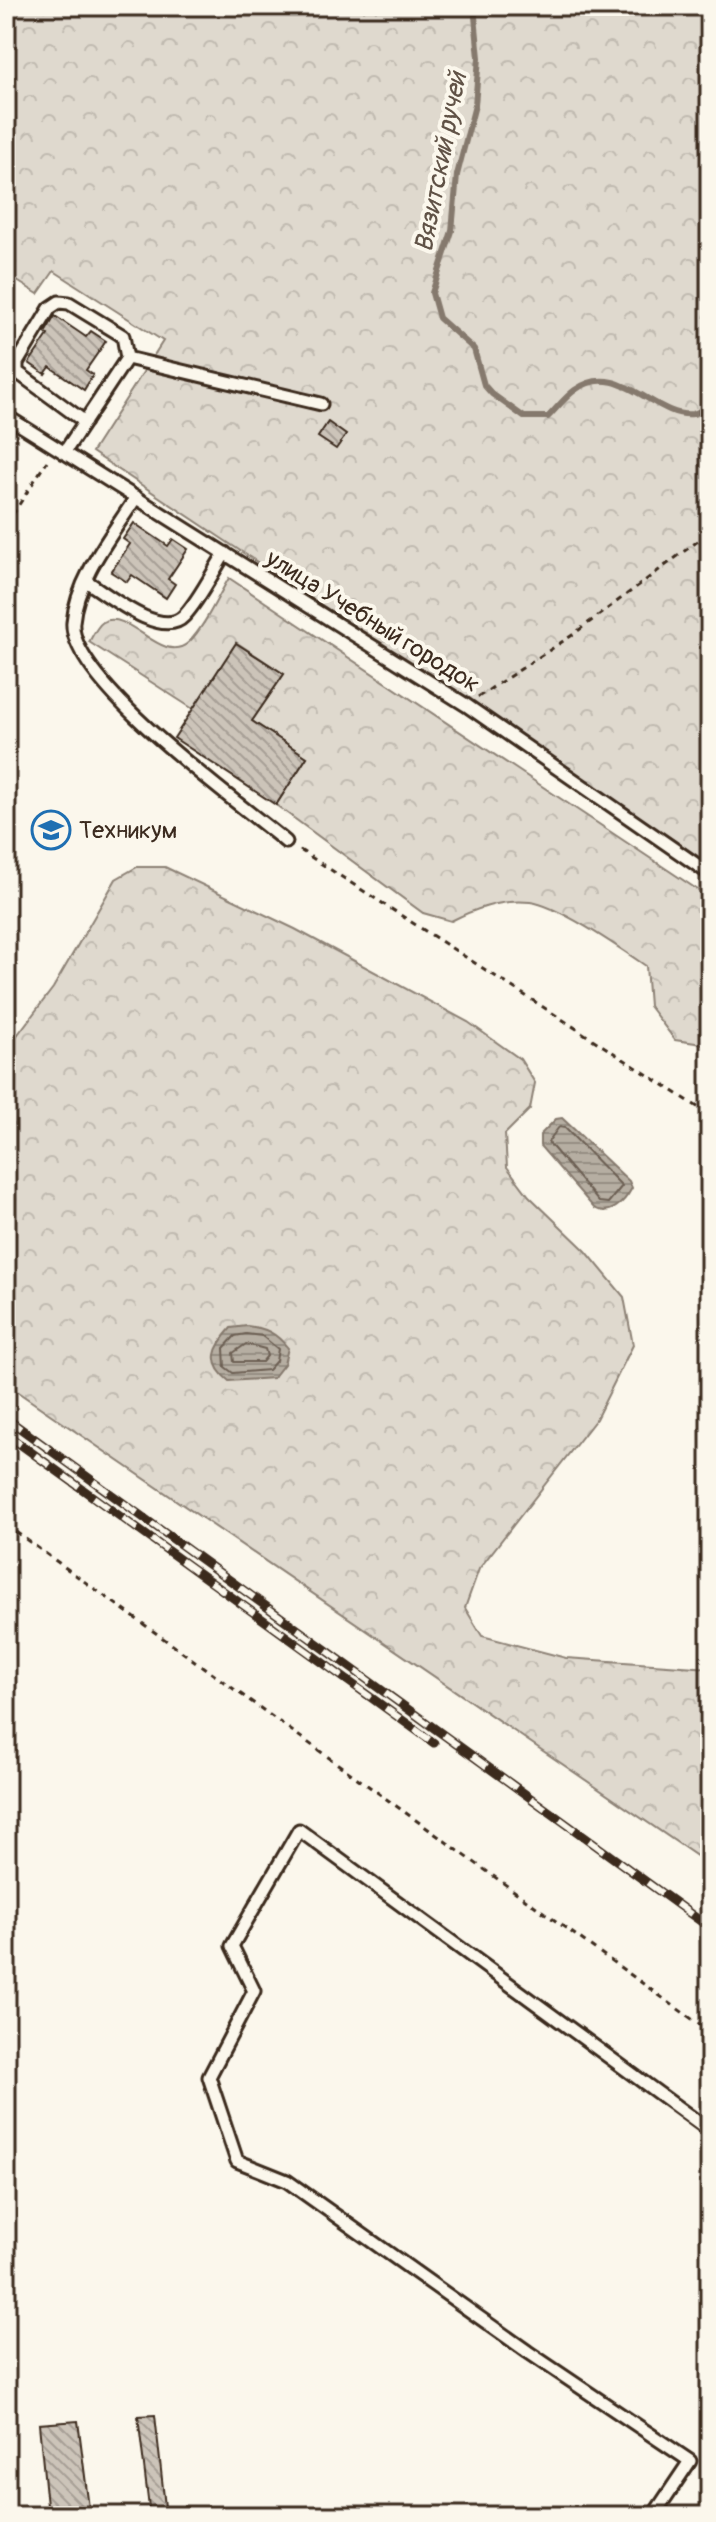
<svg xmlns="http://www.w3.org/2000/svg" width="716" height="2522" font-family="Pangolin,sans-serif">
	<defs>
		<pattern id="forest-crowns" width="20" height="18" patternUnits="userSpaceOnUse" patternTransform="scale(2)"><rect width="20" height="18" fill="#dfd9ce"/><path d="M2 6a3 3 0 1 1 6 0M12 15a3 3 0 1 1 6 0" fill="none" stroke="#c0bab0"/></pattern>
		<pattern id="water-rules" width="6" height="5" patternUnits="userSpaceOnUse" patternTransform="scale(2)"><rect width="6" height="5" fill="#b6aea2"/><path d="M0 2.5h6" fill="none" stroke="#958e83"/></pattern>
		<pattern id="building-back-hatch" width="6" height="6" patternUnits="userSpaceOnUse" patternTransform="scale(2)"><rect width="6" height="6" fill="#ccc4b9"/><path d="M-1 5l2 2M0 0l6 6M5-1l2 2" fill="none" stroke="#a79f96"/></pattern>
	</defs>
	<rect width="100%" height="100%" fill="#fbf7ec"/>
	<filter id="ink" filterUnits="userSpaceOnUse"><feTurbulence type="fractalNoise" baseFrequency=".0125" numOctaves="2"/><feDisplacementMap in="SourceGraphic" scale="16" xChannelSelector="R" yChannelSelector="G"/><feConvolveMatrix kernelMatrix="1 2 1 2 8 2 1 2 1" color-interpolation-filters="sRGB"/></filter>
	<g filter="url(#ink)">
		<!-- forest -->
		<path fill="url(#forest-crowns)" stroke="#8d8276" stroke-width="2" d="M6,6H710V864L92,452L163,341L54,271L38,294L6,274Z
			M229,578L710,898V1045L675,1040L649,1006L646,966C621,949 558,905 530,902C503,899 474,909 451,921L423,913L276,805L307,757L252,721L284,674L237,643L193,709L89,642C93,635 97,626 103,622C130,608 162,667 189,642C205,626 217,598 229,578Z
			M137,867H165L295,929L468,1022L520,1059L535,1083L530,1109L505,1134L507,1167L529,1196L586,1251L624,1297L633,1345L596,1419L479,1569L465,1608L482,1636L566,1658L710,1668V1865L6,1384V1050L53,988L116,879Z"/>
		<!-- water -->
		<path fill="url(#water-rules)" stroke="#85796d" stroke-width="2" d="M562,1118L629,1181L632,1188C624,1203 610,1217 594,1208L540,1146V1135L556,1119Z
			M247,1326C266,1328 276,1333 288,1348L284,1364L273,1378L229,1381C206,1363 214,1347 231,1328Z"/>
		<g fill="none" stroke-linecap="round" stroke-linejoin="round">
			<!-- shore -->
			<path stroke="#6c5f53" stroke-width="2" d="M559,1127L565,1128L622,1186L608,1203L599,1202L548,1142Z
				M246,1334L262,1336L278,1349L276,1361L268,1370L233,1373L225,1367L224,1348L235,1336Z
				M246,1344L265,1349L267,1356L262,1362H234L233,1353Z"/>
			<!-- stream -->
			<path stroke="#85796d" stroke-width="6" d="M474,6L479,58L475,105L457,175L452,231L432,293L439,318L474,349L484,385L492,394L524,417H548C557,408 565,397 575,390C619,358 655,419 693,414C698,413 705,408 710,405"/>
		</g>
		<!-- building -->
		<path fill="url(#building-back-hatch)" stroke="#3b2a1e" stroke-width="2" d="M55,316L86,337L91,331L106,341L86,370L93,375L84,390L50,367L45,374L29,363L48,335L45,333Z
			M328,422L346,435L336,449L318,437Z
			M134,523L168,546L173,539L188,549L168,579L175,584L166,598L132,575L127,582L111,572L130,544L123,539Z
			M236,643L284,674L252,721L307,757L276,805L174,738Z
			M155,2415L166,2516H150L138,2416Z
			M78,2421L90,2516H48L39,2424Z"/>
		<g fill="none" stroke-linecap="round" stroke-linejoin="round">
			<defs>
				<path id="lane" d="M6,416L466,705L710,874
					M85,422L17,372V363L50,308L59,302L69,303L123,336L127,358L321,404
					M64,453L127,358
					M136,497C113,534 77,577 73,622C68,681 241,804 286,842
					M86,581C107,594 162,640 184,616C200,599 212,573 225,553
					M653,2516L690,2461L528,2352L287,2181L237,2161L209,2077L254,1991L232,1946L299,1830L710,2131"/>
			</defs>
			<!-- lane casing -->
			<use href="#lane" stroke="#3b2a1e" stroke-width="17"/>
			<!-- path -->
			<path stroke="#3b2a1e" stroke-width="3" stroke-dasharray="6 6" stroke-linecap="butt" d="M6,525L47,461
				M478,697L571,636L710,532
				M300,850L710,1115
				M6,1525L710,2032"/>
			<!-- lane -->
			<use href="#lane" stroke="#fbf7ec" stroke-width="11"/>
			<defs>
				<path id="rail" d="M6,1418L710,1928
					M6,1434L434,1743"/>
			</defs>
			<!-- rail casing -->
			<use href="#rail" stroke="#3b2a1e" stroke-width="9"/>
			<!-- rail -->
			<use href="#rail" stroke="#fbf7ec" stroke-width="6" stroke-dasharray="18" stroke-linecap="butt"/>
		</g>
	</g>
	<!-- icons -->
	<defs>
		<symbol id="university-ring" viewBox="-11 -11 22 22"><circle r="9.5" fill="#fbf7ec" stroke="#1f6fb2" stroke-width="1.5"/><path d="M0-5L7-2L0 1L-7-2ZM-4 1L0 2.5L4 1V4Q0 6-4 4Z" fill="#1f6fb2"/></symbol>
	</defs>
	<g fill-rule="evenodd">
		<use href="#university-ring" x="29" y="808" width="44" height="44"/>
	</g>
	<g text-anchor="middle" stroke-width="8" stroke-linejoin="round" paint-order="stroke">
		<!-- street labels -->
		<g font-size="24" fill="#3b2a1e" stroke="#fbf7ec">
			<text transform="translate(373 621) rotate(32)" y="8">улица Учебный городок</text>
		</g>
		<!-- poi labels -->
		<g font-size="24" fill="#3b2a1e" stroke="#fbf7ec" text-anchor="start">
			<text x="79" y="838">Техникум</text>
		</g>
		<!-- water labels -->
		<g font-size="26" font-style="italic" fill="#605246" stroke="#fbf7ec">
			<text transform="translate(440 162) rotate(-79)" y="9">Вязитский ручей</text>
		</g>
	</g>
	<!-- margin -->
	<rect width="716" height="2522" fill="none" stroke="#fbf7ec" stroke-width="32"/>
	<rect x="16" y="16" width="684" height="2490" fill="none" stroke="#3b2a1e" stroke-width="3" filter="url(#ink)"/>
</svg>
